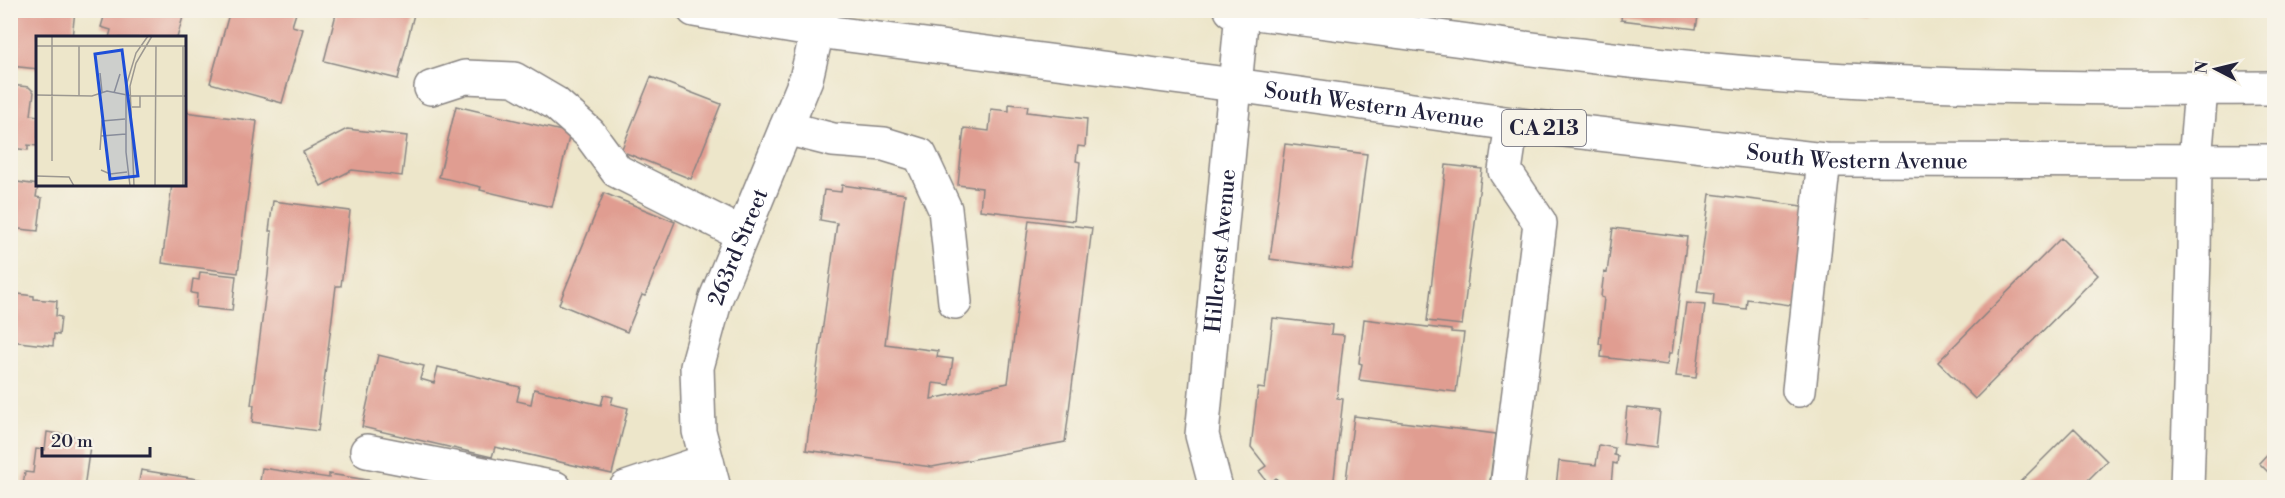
<svg xmlns="http://www.w3.org/2000/svg" width="2285" height="498" font-family="'Libre Bodoni',serif">
	<rect width="100%" height="100%" fill="#f7f3e8"/>
	<filter id="ink" filterUnits="userSpaceOnUse"><feTurbulence type="fractalNoise" baseFrequency=".0167" numOctaves="2"/><feDisplacementMap in="SourceGraphic" scale="12" xChannelSelector="R" yChannelSelector="G"/><feConvolveMatrix kernelMatrix="1 2 1 2 8 2 1 2 1" color-interpolation-filters="sRGB"/></filter>
	<filter id="wash" filterUnits="userSpaceOnUse"><feTurbulence type="fractalNoise" baseFrequency=".008" numOctaves="4" result="noise"/><feDisplacementMap in="SourceGraphic" scale="24" xChannelSelector="R" yChannelSelector="G"/><feGaussianBlur stdDeviation="1.35" result="paint"/><feColorMatrix in="noise" values="0 0 0 0 0 0 0 0 0 0 0 0 0 0 0 0 0 1.4 0 .05"/><feComposite in="paint" operator="in"/></filter>
	<g filter="url(#wash)">
		<rect width="100%" height="100%" fill="#ede6ca"/>
		<g id="blocks">
			<!-- building -->
			<path fill="#e09d91" d="M10,10H75L72,38H38V69L10,66Z
				M106,10H185L177,38H109L111,30L101,27Z
				M230,10H297L292,26L303,29L282,103L210,83Z
				M337,10H415L398,79L324,61Z
				M1622,10H1699L1696,29L1621,20Z
				M1811,10H1872L1871,19Z
				M651,77L721,104L691,179L621,151Z
				M10,85L29,87L34,92L31,115L38,116V146L28,145V150L10,148Z
				M1009,104L1028,106L1027,112L1087,119L1085,147L1078,146L1076,161L1080,162L1074,221L980,210L982,188L958,185L964,128L989,131L991,109L1009,111Z
				M456,106L570,133L552,207L480,190L481,187L439,177Z
				M184,112L257,121L238,273L162,263L172,184H184Z
				M347,129L407,136L402,176L352,170L321,186L303,152Z
				M1285,144L1367,154L1352,270L1270,259Z
				M1446,165L1482,169L1462,325L1427,321Z
				M10,181L38,185L36,197L42,198L38,231L10,228Z
				M842,185L905,194L885,344L938,351L937,357L953,359L949,385L933,383L931,399L1008,383L1029,220L1092,228L1065,442L932,467L806,450L837,223L820,220L824,190L841,192Z
				M604,193L675,222L645,296L642,295L627,332L559,304Z
				M1710,194L1809,207L1797,306L1747,299L1746,309L1713,305L1714,294L1697,292Z
				M273,201L350,211L341,286H336L318,431L252,422L254,405H251L268,275L272,231H269Z
				M1613,228L1687,237L1672,353H1669L1667,365L1601,357L1602,344H1599L1604,298L1601,297L1604,272L1607,273Z
				M2061,238L2098,275L1975,399L1938,362Z
				M200,272L236,276L232,311L196,307L197,294L191,293L193,279L199,280Z
				M10,293L34,296V299L57,301L56,316L61,317L59,335L54,334L53,346L10,341Z
				M1686,303L1705,305L1696,378L1676,376Z
				M1273,318L1332,325L1331,334L1344,335L1337,398L1343,399L1333,488H1283L1276,478L1269,484L1259,471L1266,466L1251,447L1258,388L1265,389Z
				M1364,319L1451,330V332L1464,333L1456,392L1359,380L1362,364L1359,363Z
				M378,355L424,366L420,379L434,383L438,367L520,387L517,401L531,404L534,389L601,405L604,395L613,397L611,404L628,408L612,474L495,447L492,457L362,427Z
				M1627,407L1660,411L1656,448L1623,444Z
				M1354,416L1496,434L1489,488H1345Z
				M2074,428L2107,461L2080,488H2014Z
				M47,432L91,439L84,488H30L31,485H23L25,472L33,473L36,449L45,450Z
				M1599,445L1615,448L1614,455L1618,456L1617,464L1613,463L1611,485L1618,488L1556,486L1559,461L1596,465Z
				M2274,447V478L2259,463Z
				M262,468L329,478V474L418,488H259Z
				M141,470L203,480L202,488H138Z"/>
		</g>
	</g>
	<g filter="url(#ink)">
		<use href="#blocks" fill-opacity="0" stroke="#888482" stroke-width="1.5"/>
		<g fill="none" stroke-linecap="round" stroke-linejoin="round">
			<defs>
				<g id="minor">
					<path d="M431,88L465,77L514,79L555,103L589,133L617,171L742,234"/>
					<path d="M786,128L833,140L884,144L920,155L945,209L955,302"/>
					<path d="M1799,390L1824,160"/>
					<path d="M367,451L555,488"/>
					<path d="M626,488L707,461"/>
					<path id="s1" d="M714,488L699,431L697,367L716,298L806,79L822,10"/>
					<path id="s2" d="M1216,488L1202,435L1242,12"/>
					<path d="M1507,488L1540,223L1505,171L1512,124"/>
					<path d="M2187,488L2194,256L2195,161L2201,89"/>
				</g>
				<g id="major">
					<path id="s3" d="M694,10L817,31L1235,85L1512,124L1824,160L2274,161"/>
					<path d="M1231,10C1415,32 1599,62 1785,76C1947,88 2112,89 2274,88"/>
				</g>
			</defs>
			<!-- minor casing -->
			<use href="#minor" stroke="#888482" stroke-width="36"/>
			<!-- major casing -->
			<use href="#major" stroke="#888482" stroke-width="36"/>
			<!-- minor -->
			<use href="#minor" stroke="#fff" stroke-width="33"/>
			<!-- major -->
			<use href="#major" stroke="#fff" stroke-width="33"/>
		</g>
	</g>
	<g text-anchor="middle" stroke-width="5" stroke-linejoin="round" paint-order="stroke">
		<!-- shield labels -->
		<rect fill="#f7f3e8" stroke="#62616f" stroke-width="1.5" x="1502" y="110" width="84" height="36" rx="4.5"/>
		<g font-size="21" font-weight="bold" fill="#22223b">
			<text x="1544" y="135">CA 213</text>
		</g>
		<!-- street labels -->
		<g font-size="22" fill="#22223b" stroke="#f7f3e8">
			<text dy="8" stroke="none"><textPath href="#s3" startOffset="687">South Western Avenue</textPath></text>
			<text dy="8" stroke="none"><textPath href="#s3" startOffset="1173">South Western Avenue</textPath></text>
			<text dy="8" stroke="none"><textPath href="#s1" startOffset="250">263rd Street</textPath></text>
			<text dy="8" stroke="none"><textPath href="#s2" startOffset="240">Hillcrest Avenue</textPath></text>
		</g>
	</g>
	<!-- overview -->
	<g transform="translate(36 36)">
		<rect width="150" height="150" fill="#ede6ca"/>
		<path fill="none" stroke="#9c9891" stroke-width="1.5" d="M16,0V125M0,10H150M147,10V150M64,37L66,56M78,57L84,38M0,59L56,60L71,55L96,60H150M43,60V10M96,71H104V60M65,100L90,98M64,114L66,85L89,83M65,134L74,138L91,136M0,140L33,141L38,150M94,150L90,116V50L100,17L112,0M98,150L94,50L100,27L116,0M119,150L120,10"/>
		<path fill="#1d4ed8" fill-opacity="0.15" stroke="#1d4ed8" stroke-width="3" d="M86,14L102,140L74,143L59,18Z"/>
		<rect width="150" height="150" fill="none" stroke="#22223b" stroke-width="3"/>
	</g>
	<!-- margin -->
	<rect width="2285" height="498" fill="none" stroke="#f7f3e8" stroke-width="36"/>
	<!-- north arrow -->
	<g transform="translate(2216 69) rotate(277)" stroke="#f7f3e8" stroke-width="4.5" paint-order="stroke">
	<path d="M0-4.5L10 22L0 15L-10 22Z" fill="#22223b"/>
	<text y="-9" font-size="16" font-weight="bold" text-anchor="middle" fill="#22223b">N</text>
	</g>
	<!-- scale -->
	<path d="M42 447v9h108v-9" fill="none" stroke="#22223b" stroke-width="3"/>
	<text x="51" y="447" font-size="18" fill="#22223b" stroke="#f7f3e8" stroke-width="4.5" paint-order="stroke">20 m</text>
</svg>
